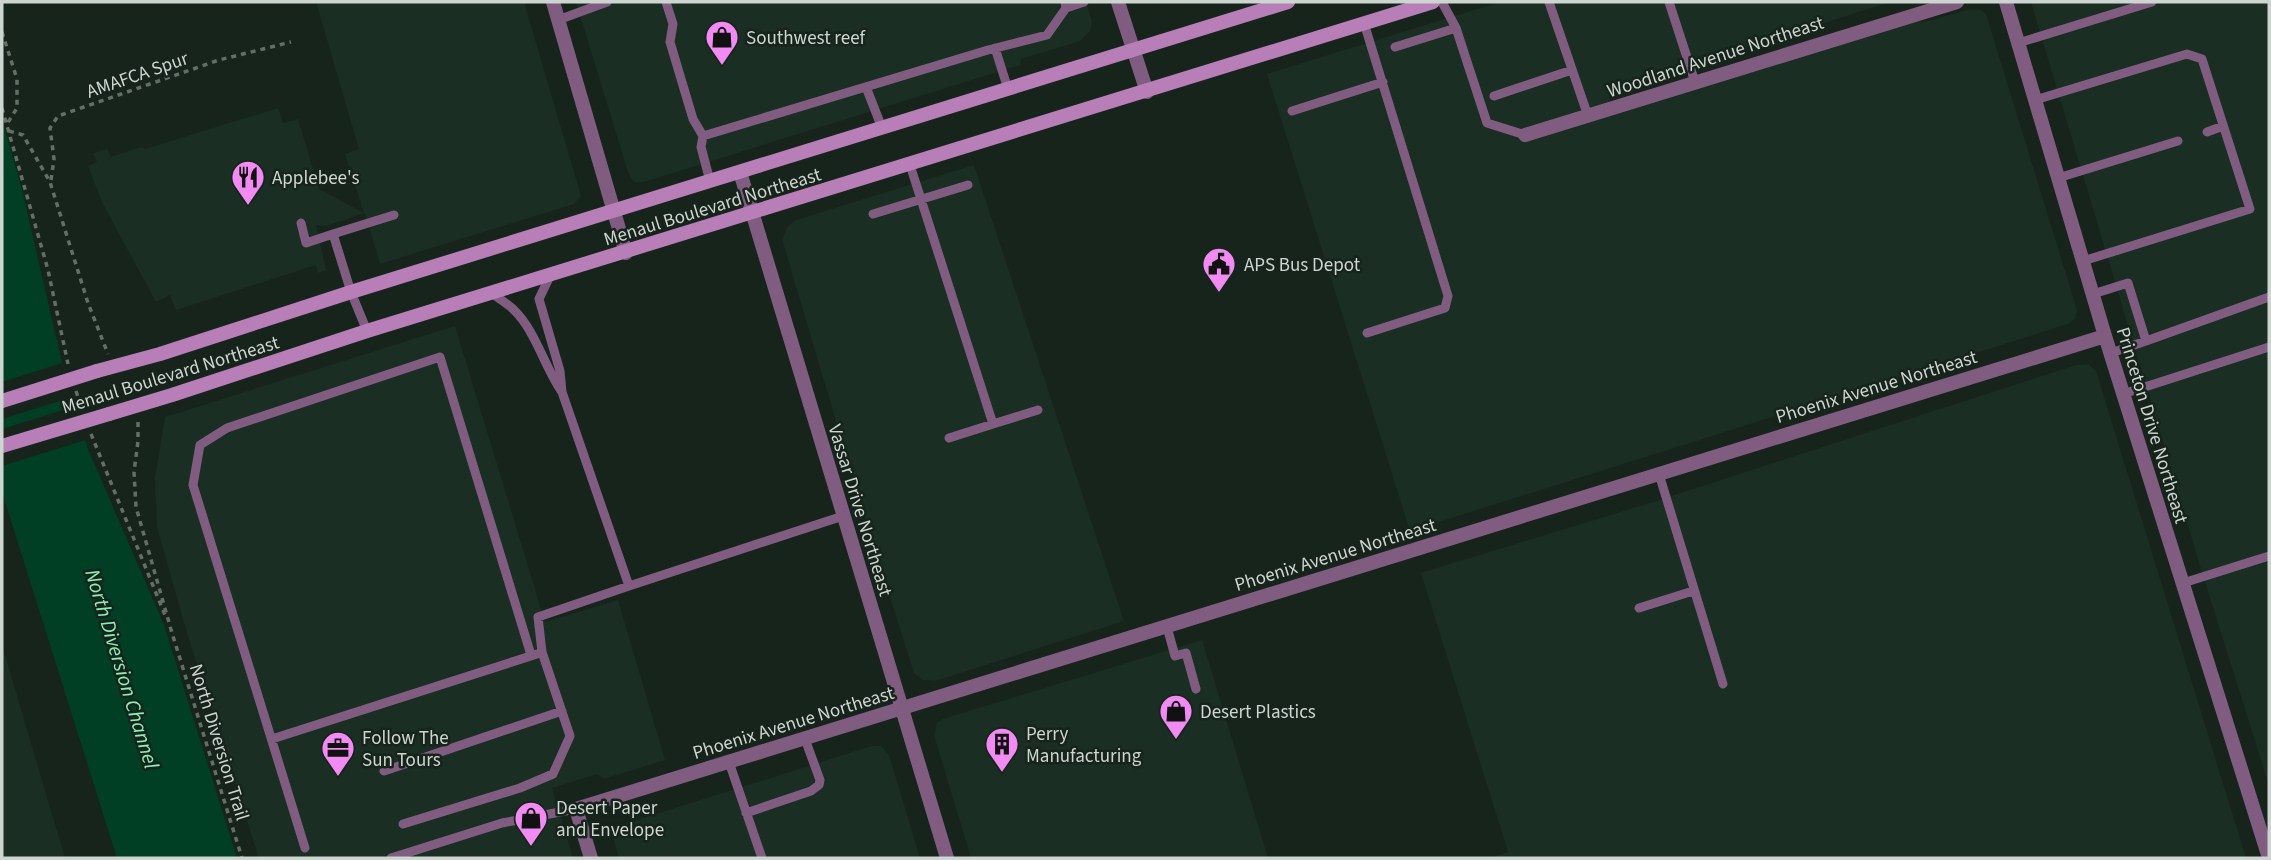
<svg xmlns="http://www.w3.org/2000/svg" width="2271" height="860" font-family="'Source Sans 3',sans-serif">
	<rect width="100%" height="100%" fill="#17241c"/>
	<!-- built -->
	<path fill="#1b2e23" d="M316,2H524L581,196L574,204L380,264L365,213L326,226L316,225L326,270L318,273L316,265L176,310L170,295L156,302L102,202L88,166L97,162L93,153L107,149L111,157L141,147L145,149L278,108L283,123L298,119L319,189L364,213L345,154L359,149Z
		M576,2H1086L1092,21L1090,31L1080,41L1021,59L1020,65L644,182H635L631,178L627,169Z
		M1500,2H1890L1608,92L1614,113L1918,16L1921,23L1971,9L1981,10L1986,14L2077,310L2075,319L2068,324L1410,531L1267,74Z
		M2031,2H2269V785L2205,582Z
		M974,165L1124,621L935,681L923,680L914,673L859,499L782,239L788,226L796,220Z
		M455,326L545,622L618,600L665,760L604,779L597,774L552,788L573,858H259L187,633L157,527L155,478L165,417Z
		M2088,364L2096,371L2246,858H1490L1508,852L1421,573L1653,502L2076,365Z
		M1202,640L1268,858H971L934,735L937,723L943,719Z
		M2,645L65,858H2Z
		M872,746H881L889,755L920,858H619L613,838L618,826Z"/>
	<!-- water -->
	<path fill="#003f23" d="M2,120L21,186L62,362L88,449L164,625L237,858H117L2,492Z"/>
	<!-- pier -->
	<path fill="#17241c" d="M65,362L76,396L2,419V382Z
		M79,405L89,439L2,466V429Z"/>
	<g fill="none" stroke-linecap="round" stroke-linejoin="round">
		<!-- path -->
		<path stroke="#636e67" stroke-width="3.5" stroke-dasharray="5 5" stroke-linecap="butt" d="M2,32L17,79V108L7,124
			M2,108L48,270L68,364
			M9,131L23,135L50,182L88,303L108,354
			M51,180L54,159L50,128L58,116L219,60L291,42
			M76,391L81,407
			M138,422V441L134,472L136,507L172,633L242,858
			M91,434L165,615"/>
		<!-- service -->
		<path stroke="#815c81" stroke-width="9" d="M666,2L673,24L670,42L693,119L703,136L701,147L710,181
			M1065,2L1066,8L1084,2
			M1442,2L1456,28L1487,123L1525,135
			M1549,2L1588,116
			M1669,2L1695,82
			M558,20L607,2
			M1364,23L1448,296L1445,308L1367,333
			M2018,43L2152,2
			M1395,47L1456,28
			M995,48L1008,89
			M866,87L882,128
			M1494,96L1572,70
			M2035,100L2187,54L2202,59L2250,209L2083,261
			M1292,111L1383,82
			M2207,132L2223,126
			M703,136L988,50L1047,35L1066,8
			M910,165L993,424L949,438
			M2058,178L2178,141
			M873,214L968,185
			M301,223L306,243L333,234
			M550,276L539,299L560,371L562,392
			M492,293C499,299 508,304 514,310C535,330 545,368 562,392L629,586L843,516
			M2093,294L2128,283L2146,341L2111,353
			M367,331L351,292L333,234L394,215
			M2146,341L2269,297
			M2123,394L2269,347
			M993,424L1038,410
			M1659,474L1723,684
			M2183,583L2269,556
			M1639,608L1693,591
			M1167,627L1175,656L1186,653L1196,689
			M272,739L537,654
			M729,762L762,858
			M384,771L562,711
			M746,813L811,791L819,785L820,780L805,739
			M403,824L520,788L553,774L570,736L542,652L538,617L629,586
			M305,848L193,485L200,445L227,428L440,357L531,655
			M391,858L502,823L576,809"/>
		<!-- minor -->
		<path stroke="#815c81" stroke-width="14" d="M553,2L626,253
			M1118,2L1147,92
			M2006,2L2105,336L2269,858
			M1525,135L1957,2
			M591,858L576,809L2105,336"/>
		<!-- tertiary -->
		<path stroke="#815c81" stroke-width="14" d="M740,172L947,858"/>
		<!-- secondary -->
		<path stroke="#b87eb8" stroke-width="14" d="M97,371L160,354L351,292L1288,2
			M109,414L172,395L367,331L1433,2"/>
		<!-- secondary-bridge -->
		<path stroke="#b87eb8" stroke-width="14" d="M2,401L97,371
			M2,446L109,414"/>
	</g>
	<!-- icons -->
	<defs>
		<symbol id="shop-pin" viewBox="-11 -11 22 30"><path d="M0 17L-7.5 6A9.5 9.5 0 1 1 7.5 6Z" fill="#f28af3" stroke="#17241c"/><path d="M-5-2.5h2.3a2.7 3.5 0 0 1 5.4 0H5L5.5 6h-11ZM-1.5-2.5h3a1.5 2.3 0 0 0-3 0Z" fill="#111"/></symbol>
		<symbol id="restaurant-pin" viewBox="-11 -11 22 30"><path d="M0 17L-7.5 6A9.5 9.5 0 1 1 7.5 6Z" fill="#f28af3" stroke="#17241c"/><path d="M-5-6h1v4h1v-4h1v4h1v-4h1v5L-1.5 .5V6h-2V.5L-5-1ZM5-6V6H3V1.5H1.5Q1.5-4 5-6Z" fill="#111"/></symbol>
		<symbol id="civic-pin" viewBox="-11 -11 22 30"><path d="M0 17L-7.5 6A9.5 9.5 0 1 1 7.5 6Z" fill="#f28af3" stroke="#17241c"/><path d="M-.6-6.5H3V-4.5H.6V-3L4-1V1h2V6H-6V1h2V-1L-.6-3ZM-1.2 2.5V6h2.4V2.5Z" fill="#111"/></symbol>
		<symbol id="building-pin" viewBox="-11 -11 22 30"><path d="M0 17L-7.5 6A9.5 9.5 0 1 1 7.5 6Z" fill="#f28af3" stroke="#17241c"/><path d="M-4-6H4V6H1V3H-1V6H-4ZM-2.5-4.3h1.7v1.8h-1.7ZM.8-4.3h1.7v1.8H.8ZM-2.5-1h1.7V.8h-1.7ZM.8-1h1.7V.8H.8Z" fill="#111"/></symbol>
		<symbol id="office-pin" viewBox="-11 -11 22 30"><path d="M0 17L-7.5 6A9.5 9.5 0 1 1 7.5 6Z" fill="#f28af3" stroke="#17241c"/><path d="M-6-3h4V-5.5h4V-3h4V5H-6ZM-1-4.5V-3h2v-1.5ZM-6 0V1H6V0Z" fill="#111"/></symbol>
	</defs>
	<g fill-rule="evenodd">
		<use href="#shop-pin" x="703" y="18" width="38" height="52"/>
		<use href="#restaurant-pin" x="229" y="158" width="38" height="52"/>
		<use href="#civic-pin" x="1200" y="245" width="38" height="52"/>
		<use href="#shop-pin" x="1157" y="692" width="38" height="52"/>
		<use href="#building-pin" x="983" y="725" width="38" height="52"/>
		<use href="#office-pin" x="319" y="729" width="38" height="52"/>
		<use href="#shop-pin" x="512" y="799" width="38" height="52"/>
	</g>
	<g text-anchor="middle" stroke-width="5" stroke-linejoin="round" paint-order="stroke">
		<!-- poi labels -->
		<g font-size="19" fill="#cdd5d0" stroke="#17241c" text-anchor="start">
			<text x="746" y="44">Southwest reef</text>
			<text x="272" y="184">Applebee's</text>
			<text x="1244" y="271">APS Bus Depot</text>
			<text x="1200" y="718">Desert Plastics</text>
			<text x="1026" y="740">Perry<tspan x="1026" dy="22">Manufacturing</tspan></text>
			<text x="362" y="744">Follow The<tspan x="362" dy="22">Sun Tours</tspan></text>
			<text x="556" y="814">Desert Paper<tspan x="556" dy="22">and Envelope</tspan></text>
		</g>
		<!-- street labels -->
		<g font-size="19" fill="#cdd5d0" stroke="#17241c">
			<text transform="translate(1715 56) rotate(-18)" y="7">Woodland Avenue Northeast</text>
			<text transform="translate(137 74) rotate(-19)" y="7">AMAFCA Spur</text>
			<text transform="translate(712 206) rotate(-17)" y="7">Menaul Boulevard Northeast</text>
			<text transform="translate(170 374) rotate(-17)" y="7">Menaul Boulevard Northeast</text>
			<text transform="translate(1876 386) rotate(-17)" y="7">Phoenix Avenue Northeast</text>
			<text transform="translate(2153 425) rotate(73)" y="7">Princeton Drive Northeast</text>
			<text transform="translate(861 510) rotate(73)" y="7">Vassar Drive Northeast</text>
			<text transform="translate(1335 554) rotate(-17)" y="7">Phoenix Avenue Northeast</text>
			<text transform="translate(793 722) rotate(-17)" y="7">Phoenix Avenue Northeast</text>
			<text transform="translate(220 742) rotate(73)" y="7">North Diversion Trail</text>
		</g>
		<!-- water labels -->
		<g font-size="21" font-style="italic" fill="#89efb5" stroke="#17241c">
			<text transform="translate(122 669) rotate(73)" y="7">North Diversion Channel</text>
		</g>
	</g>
	<!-- border -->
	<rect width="2271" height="860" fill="none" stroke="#cdd5d0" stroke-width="7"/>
</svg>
